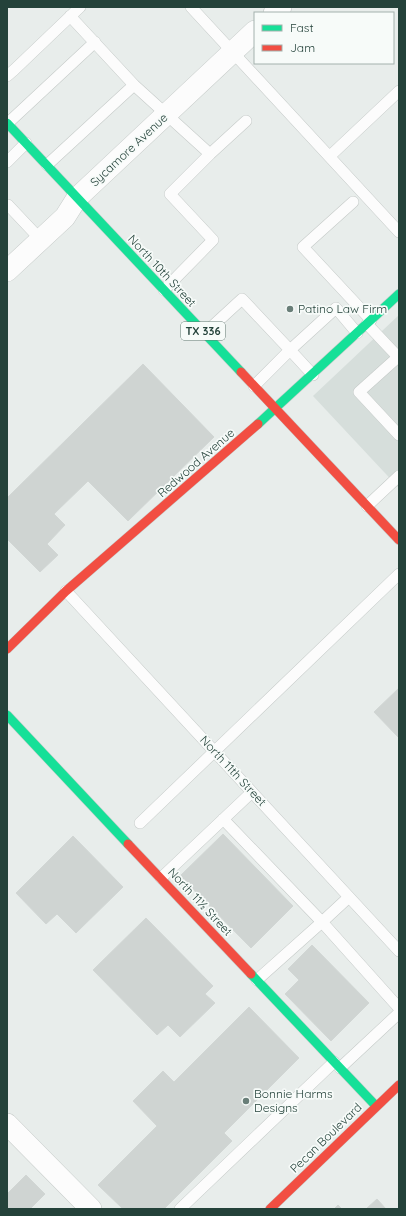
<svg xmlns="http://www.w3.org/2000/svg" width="406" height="1216" font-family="Quicksand,sans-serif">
	<rect width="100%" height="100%" fill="#e8edeb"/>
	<!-- built -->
	<path fill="#d6dedb" d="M399,315V488L313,396Z"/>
	<!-- building -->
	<path fill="#cfd4d2" stroke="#d1d6d4" d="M143,364L214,437L128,521L88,481L54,514L65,525L47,544L58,555L40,572L7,539V498Z
		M399,688V738L374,712Z
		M223,834L293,906L251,948L180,876Z
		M73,836L123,887L76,933L57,914L46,924L16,893Z
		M146,918L213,986L205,994L215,1003L180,1037L168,1025L157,1035L93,970Z
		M312,945L369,1003L331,1041L285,994L299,980L288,969Z
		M249,1007L299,1058L224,1133L232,1141L164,1209H123L98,1185L157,1126L133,1101L163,1071L174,1082Z
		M26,1175L45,1194L30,1209H7V1194Z
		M377,1199L386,1209H366Z
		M338,1205L342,1209H334Z"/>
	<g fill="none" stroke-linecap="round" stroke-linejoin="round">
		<defs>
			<path id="lane" d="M191,7L399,232
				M70,16L134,85L210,154L170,194L213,240L164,290
				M7,76L14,70L80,7
				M8,123L95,42
				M210,154L246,121
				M330,156L399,91
				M7,162L26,143
				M47,165L134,85
				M353,202L303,247L371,320
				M7,206L8,205L41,240
				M367,324L399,358
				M205,333L242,299L290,350L336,308L357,333
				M398,357L359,392L399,435
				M254,386L290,350L313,375
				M367,506L399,476
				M66,591L399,951
				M223,819L322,922L257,980
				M140,823L399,574
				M161,878L252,792
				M349,897L322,922L399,1008
				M340,1068L399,1013
				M180,1209L334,1062"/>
			<path id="street" d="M274,13L281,7
				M7,271L65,217L77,198L255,31
				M7,1124L91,1209"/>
			<path id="fast" d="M7,123L241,372
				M258,424L399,294
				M7,715L128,844
				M251,974L376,1106"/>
			<path id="jam" d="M241,372L399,540
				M7,649L66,591L258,424
				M128,844L251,974
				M270,1209L399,1085"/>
		</defs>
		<!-- lane casing -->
		<use href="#lane" stroke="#c5cac8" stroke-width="12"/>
		<!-- street casing -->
		<use href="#street" stroke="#c5cac8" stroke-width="22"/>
		<!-- fast casing -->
		<use href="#fast" stroke="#c3cbc8" stroke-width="10"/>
		<!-- jam casing -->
		<use href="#jam" stroke="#c3cbc8" stroke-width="10"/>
		<!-- lane -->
		<use href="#lane" stroke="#fcfcfc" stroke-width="11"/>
		<!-- street -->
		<use href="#street" stroke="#fcfcfc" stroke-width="21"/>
		<!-- fast -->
		<use href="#fast" stroke="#16e098" stroke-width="9"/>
		<!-- jam -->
		<use href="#jam" stroke="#f24e42" stroke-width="9"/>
	</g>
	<!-- markers -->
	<g fill="#697e78" stroke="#f7fbf9" stroke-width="1.5">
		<circle cx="290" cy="309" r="4"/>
		<circle cx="246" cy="1101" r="4"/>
	</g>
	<g text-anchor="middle" stroke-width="3.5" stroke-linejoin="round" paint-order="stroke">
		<!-- shield labels -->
		<rect fill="#f7fbf9" stroke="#637a73" stroke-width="1" x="181" y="322" width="44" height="18" rx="3"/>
		<g font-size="11" font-weight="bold" fill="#24423a">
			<text x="203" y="335">TX 336</text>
		</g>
		<!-- street labels -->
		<g font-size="12" fill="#24423a" stroke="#f7fbf9">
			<text transform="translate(129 150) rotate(-43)" y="4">Sycamore Avenue</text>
			<text transform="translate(162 271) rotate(47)" y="4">North 10th Street</text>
			<text transform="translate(196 463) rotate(-41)" y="4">Redwood Avenue</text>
			<text transform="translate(233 771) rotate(47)" y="4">North 11th Street</text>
			<text transform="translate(200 902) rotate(47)" y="4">North 11½ Street</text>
			<text transform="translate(326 1138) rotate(-44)" y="4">Pecan Boulevard</text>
		</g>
		<!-- poi labels -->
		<g font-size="12" fill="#24423a" stroke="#f7fbf9" text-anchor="start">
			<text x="298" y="313">Patino Law Firm</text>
			<text x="254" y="1098">Bonnie Harms<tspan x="254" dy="14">Designs</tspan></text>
		</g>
	</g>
	<!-- border -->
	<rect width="406" height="1216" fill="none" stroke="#24423a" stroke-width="16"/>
	<!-- legend -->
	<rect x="254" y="12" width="140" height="52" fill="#f7fbf9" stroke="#a3b1ad"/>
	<rect x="262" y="25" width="20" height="6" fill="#16e098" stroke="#a3b1ad"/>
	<text x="290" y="32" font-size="12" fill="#24423a">Fast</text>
	<rect x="262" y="45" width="20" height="6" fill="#f24e42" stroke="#a3b1ad"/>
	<text x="290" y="52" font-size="12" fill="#24423a">Jam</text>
</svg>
